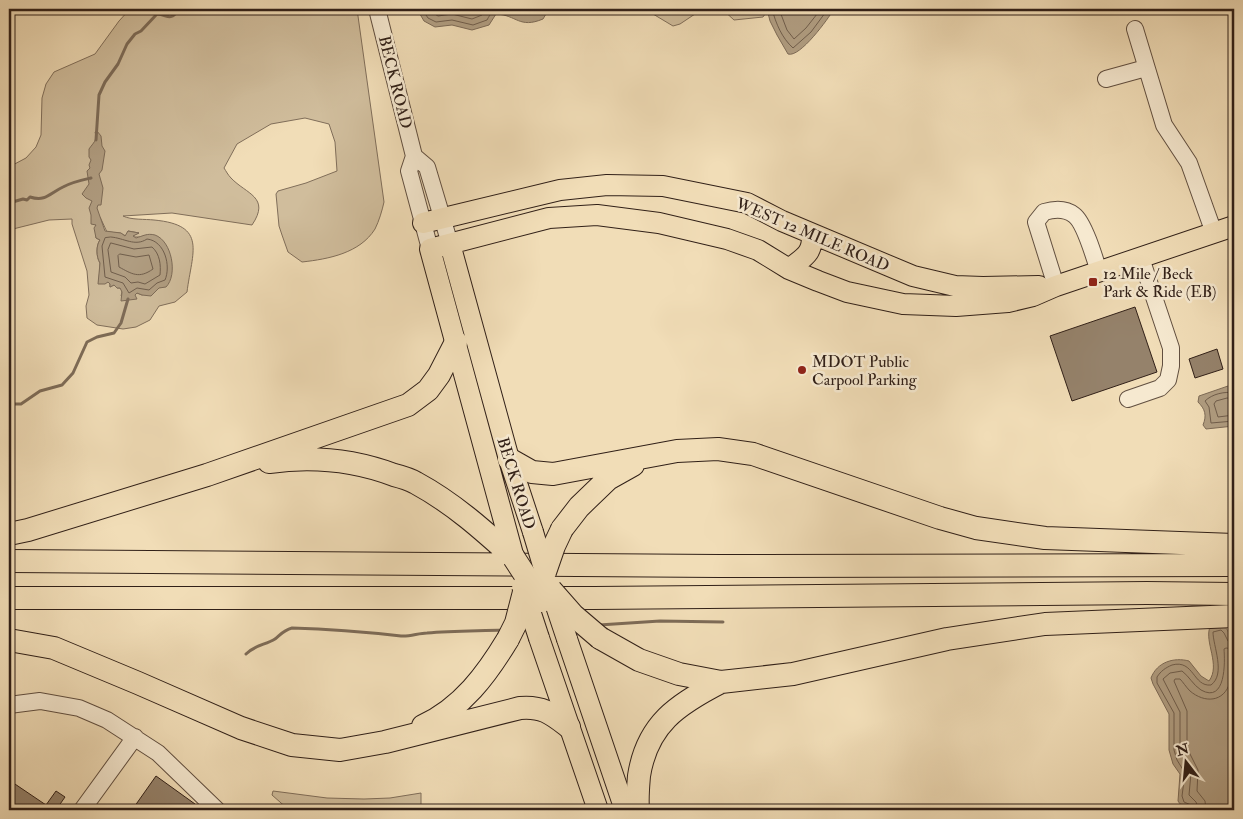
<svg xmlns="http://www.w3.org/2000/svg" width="1243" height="819" font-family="'IM FELL Double Pica',serif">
	<rect width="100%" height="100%" fill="#f1ddb7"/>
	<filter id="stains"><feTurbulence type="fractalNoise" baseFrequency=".004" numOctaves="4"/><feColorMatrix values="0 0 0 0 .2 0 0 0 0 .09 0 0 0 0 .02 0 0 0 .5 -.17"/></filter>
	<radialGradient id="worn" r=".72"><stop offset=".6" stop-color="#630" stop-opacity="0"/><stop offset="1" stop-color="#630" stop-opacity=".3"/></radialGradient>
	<!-- green -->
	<path fill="#d0bd9c" stroke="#806e5a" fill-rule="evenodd" d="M130,9H357L384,202C382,211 379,221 375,229C360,253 329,259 302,262L288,252L282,235L279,226L276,194L278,191L306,183L337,171L335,142L329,124L305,118L271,124L237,144L224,168C226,171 228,175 231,178C246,194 271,197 252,225L172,213L123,216C131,220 145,219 154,220C208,225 192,252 187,292L175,302L159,306L150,320L136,327L123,329L97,325L87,318L86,306L89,295L87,271L72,224V219L49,220L9,230V167L26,158L36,147L41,135L42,98L46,84L54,72L95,54L119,21ZM100,217L107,232L120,233L126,236L128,231L139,233L134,235L133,237H142L163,286L142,295L137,293L135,295L121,296L122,292L121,288H117L114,285L110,287V284L108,282L99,283L100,263C96,257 96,245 100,240L96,238V225L92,222Z
		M650,9H716L701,10L680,24L673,26L653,14Z
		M722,9H767L768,10L763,17L734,20Z
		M273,791L327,798L364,799L390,798L421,793V810H289L272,795Z"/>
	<!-- water -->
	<path fill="#b09d81" stroke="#7d6b57" d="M417,9H520L528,13L539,9H549L543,19C519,29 517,15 496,14L489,25L472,30L452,25L435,27L424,21Z
		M767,9H834C828,19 800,58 788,54L777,35L770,21Z
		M97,131L101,136L102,146L105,151L102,170L99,174L103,188L101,205H98L97,208L105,231L121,233L125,236L128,231L139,233L133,236L136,238C143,236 147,233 155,235C172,241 178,275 166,287L159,288L151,296L142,295L137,293L135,295L137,299L121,301L122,292L120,288H117L114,285L110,287V284L108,282L105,284H98L100,263C96,257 96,245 100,240L96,238L94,228L96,225L91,224V215L89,208L92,201L86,198L82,194L89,184L87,171L90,168L89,165L91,160L89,157V149C93,143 98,140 95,132Z
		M1228,386L1234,388V426L1206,429L1203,425C1207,415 1205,409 1198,402L1199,396Z
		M1222,625C1230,630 1228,635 1234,639V810C1220,810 1185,815 1178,801L1180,774L1173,764L1169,750V714L1153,684L1151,678C1157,662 1174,657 1189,661L1201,676L1209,681C1221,665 1204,642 1210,627Z"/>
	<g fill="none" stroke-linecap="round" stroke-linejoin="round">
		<!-- shore -->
		<path stroke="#705e4c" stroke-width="1" d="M422,9L428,18L436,22L452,20L473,25L487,20C495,5 498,9 514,13L516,9
			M430,9L433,13L438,16L452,14L472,19L482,15L486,9
			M772,9C776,24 782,38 793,48L811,32L828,9
			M779,9L787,30L794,39L806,28L821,9
			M111,237C124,238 135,247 147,239C165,241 171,266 165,280L157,283L149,290L137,288L129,293L123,283L105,277L102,246L105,238Z
			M111,243L134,249L152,247C160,254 161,265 160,275L145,284L138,282L131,283L125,277L111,272L108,250Z
			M120,254L136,257L149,255L153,269C139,279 132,274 119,267L118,256Z
			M1234,393C1225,391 1212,394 1205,401L1209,407L1211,423L1234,421
			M1234,399L1227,398L1216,401L1214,404L1218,417L1234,415
			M1192,810L1191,805L1184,802L1182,796L1185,773L1177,760L1174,750V713L1157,683V677C1161,671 1165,668 1172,665C1194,659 1193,687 1211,685C1226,674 1213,646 1213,632L1221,630L1224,633L1228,641L1234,643
			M1199,810L1196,802L1189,795L1191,773L1180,749V712L1163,679L1170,673L1182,671C1189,676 1193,685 1201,690C1226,704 1225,662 1224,649L1226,648L1234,649
			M1206,810L1205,801L1197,791L1198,770L1187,748V711L1174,681L1175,679H1180C1183,682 1186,687 1190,691C1204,703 1224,703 1230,682C1232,675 1231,667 1232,659L1234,657"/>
		<!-- stream -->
		<path stroke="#7d6b57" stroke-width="3" d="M96,140L99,95L105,82L118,64L127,44L135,34L141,31L157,14C169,15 169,22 180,9
			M9,203L23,199L27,200L30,197C46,202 50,193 63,187C72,182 82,180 91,178
			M9,404H21L40,391L62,385L73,373L87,342L97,337L114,333L121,323L128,299
			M599,625L660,621L723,622
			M246,654C255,645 265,645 275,639C281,634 284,630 292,628C328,629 366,632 401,636C409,637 419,633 427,633C452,631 478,631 503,630"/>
	</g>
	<!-- building -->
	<path fill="#95826b" stroke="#312018" d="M1135,307L1157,372L1072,401L1050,336Z
		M1217,349L1223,369L1195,378L1189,359Z
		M156,776L195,804L191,810H132Z
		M9,780L46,805L56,791L65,797L56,810H9Z"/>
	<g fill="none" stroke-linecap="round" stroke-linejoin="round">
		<defs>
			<path id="minor" d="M377,9L414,156L409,171L430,249
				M1135,29L1164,125L1189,163L1214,233
				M1106,79L1146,68
				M414,156L427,167L450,244
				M1056,286L1036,222L1044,212C1054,209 1065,208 1074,215C1084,222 1095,259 1099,272
				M1128,399L1160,388L1168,380L1171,366V348L1141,258
				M9,705L40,701L79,708L107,720L158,753L217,810
				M82,810L135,737"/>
			<path id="major" d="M423,223L560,190L607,185L663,186L747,203L782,221L913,276L955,286L983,287L1039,286
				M450,244L509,459L533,532
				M789,269C804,257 813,254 812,234
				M514,558L430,249L549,218L597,215L659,223L727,239L758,250L789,269L818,281L847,292L903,304L956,306L1008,302L1033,296L1056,286L1234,226
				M539,638L598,810
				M567,639L625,810"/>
			<path id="highway" d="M509,459L532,472L553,474L677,451L718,449L753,454L940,518L976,528L1045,538L1234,545
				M269,462C312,456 354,460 394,475C402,477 409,479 416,483C453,503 483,530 514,558
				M562,529L579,507L608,479L633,465
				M9,534L28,530L207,475L408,405L428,390L439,375L456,342
				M9,561L719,566L1234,565
				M9,598H594L1147,593L1234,594
				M600,638L639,660L679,674L721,682L793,674L947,639L1045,624L1234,616
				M9,640L54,648L138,683L241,728L292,745L340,750L385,742L520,708C543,706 552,714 569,727
				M423,726C462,708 487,674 508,639
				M638,810C637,798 638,788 639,776C647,724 678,704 721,682"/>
		</defs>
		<!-- minor casing -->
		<use href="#minor" stroke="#614f40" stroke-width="18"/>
		<!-- major casing -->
		<use href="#major" stroke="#312018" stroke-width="22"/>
		<!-- highway casing -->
		<use href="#highway" stroke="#312018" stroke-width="24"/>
		<!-- minor -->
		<use href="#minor" stroke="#f6e9d0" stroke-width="16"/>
		<!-- major -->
		<use href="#major" stroke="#f1ddb7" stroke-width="20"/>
		<!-- highway -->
		<use href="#highway" stroke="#f1ddb7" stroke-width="22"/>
		<defs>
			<path id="major-bridge" d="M533,532L545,572
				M522,586L539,638
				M551,591L567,639"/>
			<path id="highway-bridge" d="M514,558L542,601
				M545,572L554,546L562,529
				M551,590L573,615L600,638
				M508,639L516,623L524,592"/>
		</defs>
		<!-- major-bridge casing -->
		<use href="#major-bridge" stroke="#312018" stroke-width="22" stroke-linecap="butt"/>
		<!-- highway-bridge casing -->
		<use href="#highway-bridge" stroke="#312018" stroke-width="24" stroke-linecap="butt"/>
		<!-- major-bridge -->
		<use href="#major-bridge" stroke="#f1ddb7" stroke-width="20"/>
		<!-- highway-bridge -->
		<use href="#highway-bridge" stroke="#f1ddb7" stroke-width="22"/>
	</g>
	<!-- markers -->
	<g fill="#8f2418" stroke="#f6e9d0" stroke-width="2">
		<rect x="1088" y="277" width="10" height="10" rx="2.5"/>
		<circle cx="802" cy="370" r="5"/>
	</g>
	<g text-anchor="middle" stroke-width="5" stroke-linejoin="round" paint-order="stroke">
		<!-- street labels -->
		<g font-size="16" fill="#312018" stroke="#f6e9d0">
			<text transform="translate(396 82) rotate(76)" y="6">BECK ROAD</text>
			<text transform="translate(813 234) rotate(23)" y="6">WEST 12 MILE ROAD</text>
			<text transform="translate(517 483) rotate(73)" y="6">BECK ROAD</text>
		</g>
		<!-- poi labels -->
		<g font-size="16" fill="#312018" stroke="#f6e9d0" text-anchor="start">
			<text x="1103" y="279">12 Mile / Beck<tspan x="1103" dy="18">Park &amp; Ride (EB)</tspan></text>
			<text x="812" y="367">MDOT Public<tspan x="812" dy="18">Carpool Parking</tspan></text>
		</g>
	</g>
	<!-- margin -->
	<rect width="1243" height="819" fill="none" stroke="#f1ddb7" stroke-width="30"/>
	<rect x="10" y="10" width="1223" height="799" fill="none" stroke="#312018" stroke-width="2.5"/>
	<rect x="15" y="15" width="1213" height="789" fill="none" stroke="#312018"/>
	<!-- north arrow -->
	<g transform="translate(1186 762) rotate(344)" stroke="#f6e9d0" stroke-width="4" paint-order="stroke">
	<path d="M0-4L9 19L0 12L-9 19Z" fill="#312018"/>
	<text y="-8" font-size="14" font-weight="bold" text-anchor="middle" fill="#312018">N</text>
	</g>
	<rect width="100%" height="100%" filter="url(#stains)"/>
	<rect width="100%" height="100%" fill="url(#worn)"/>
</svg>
